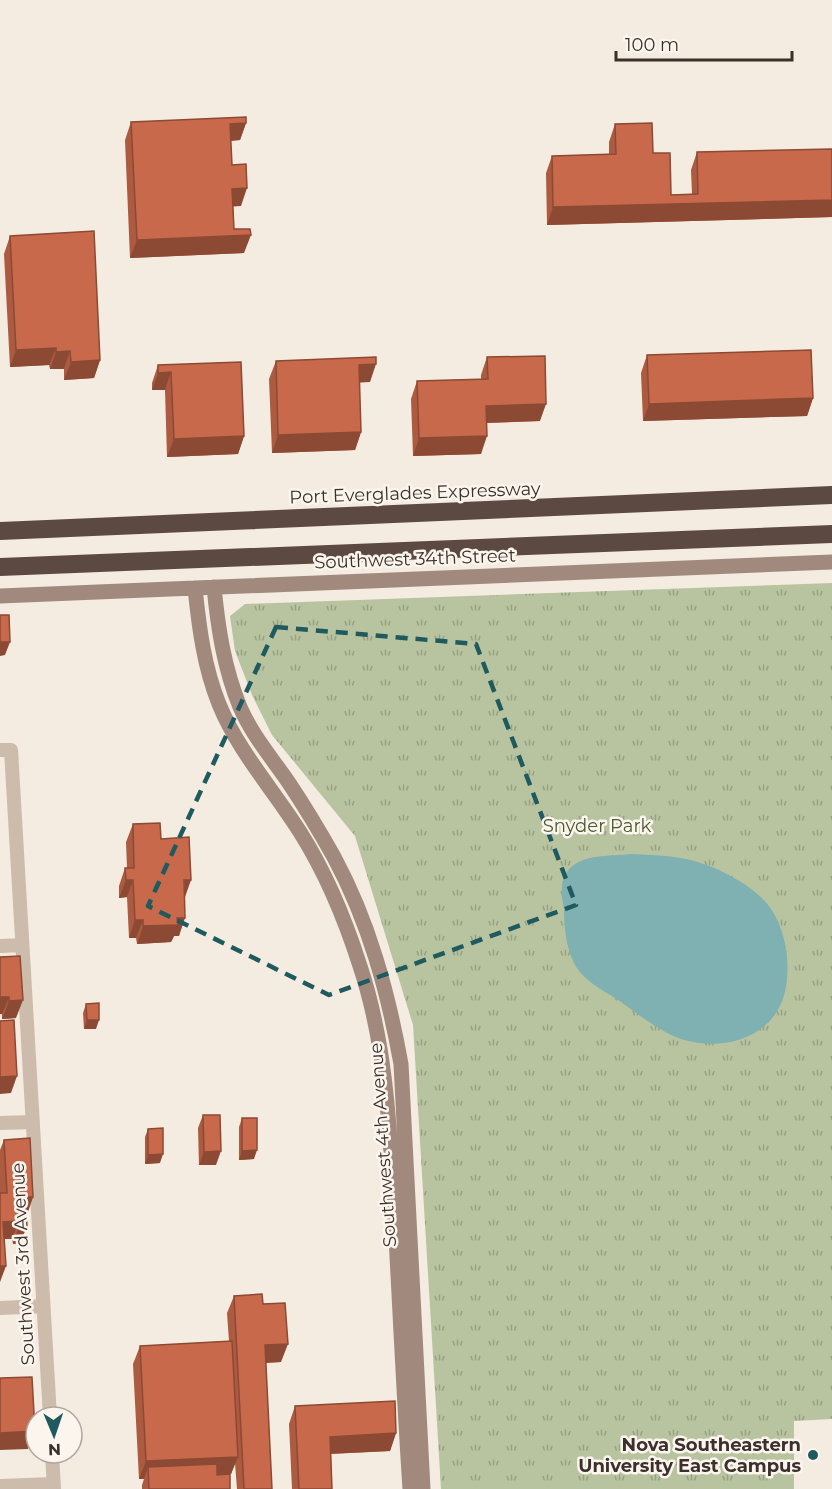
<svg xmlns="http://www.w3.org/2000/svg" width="832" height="1489" font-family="Montserrat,sans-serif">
	<defs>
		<pattern id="park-tufts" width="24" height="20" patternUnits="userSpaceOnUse" patternTransform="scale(1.5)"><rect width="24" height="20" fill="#b8c4a0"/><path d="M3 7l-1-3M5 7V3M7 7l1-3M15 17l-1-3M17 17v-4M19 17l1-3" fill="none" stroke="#97a083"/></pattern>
	</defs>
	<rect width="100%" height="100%" fill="#f4ebe1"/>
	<!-- park -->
	<path fill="url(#park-tufts)" d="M832,583V1419L794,1421V1489H441L413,1025L355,836L272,735L252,695L235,651L230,616L245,604Z"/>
	<!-- water -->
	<path fill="#7fb0b2" d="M631,854C649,855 668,855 686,859C713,864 759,887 773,912C786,934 790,961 786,986C779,1035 728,1052 684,1040C661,1033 638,1014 618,1000C603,990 582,980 574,963C566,947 564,927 564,910C563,903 561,894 562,887C566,852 605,857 631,854Z"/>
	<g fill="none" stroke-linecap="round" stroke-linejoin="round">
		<!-- street -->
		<path stroke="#cdbbac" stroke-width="14" d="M0,750H11L50,1417
			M0,946L22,945
			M0,1123L33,1122
			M0,1308L43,1306
			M52,1453L54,1489
			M0,1486L53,1484"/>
		<!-- secondary -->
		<path stroke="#a18a7d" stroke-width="15" d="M214,587C218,628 224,668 240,707C252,735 272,758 289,783C305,807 320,832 334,857C369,922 388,992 401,1064L423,1489
			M195,588C199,627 204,667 219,704C238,751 273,789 300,832C326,873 345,919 360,966C387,1047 390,1134 395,1219C400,1309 404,1399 410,1489
			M0,596L832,562"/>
		<!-- highway -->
		<path stroke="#5c4a42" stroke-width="18" d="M0,531L832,495
			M0,567L832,534"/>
	</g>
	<!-- wall -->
	<path fill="#ac5a40" d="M131,122L246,123L240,140L231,141L232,165L241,206H233L234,229L244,253L130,258L125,140Z
		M615,124L653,153L671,195L692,194L691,170L697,152L832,217L547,225L546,173L552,156L609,154V142Z
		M10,236L100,360L94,378L64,380V369H50L49,365L10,367L4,254Z
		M647,355L813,398L807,416L643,421L641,373Z
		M487,357L540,421L487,423L481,454L413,456L411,399L417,381L481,379V375Z
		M276,361L370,382H359L361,432L355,450L272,453L269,379Z
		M241,362L244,436L238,454L167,457L165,390H152V383L158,365Z
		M133,824L161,839L184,897L179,936H174L171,942L137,944L136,938H129L127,897L119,898V886L125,868H127L126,842Z
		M0,957L16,1018L2,1019Z
		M86,1004L96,1029H84L83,1013Z
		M203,1115L216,1165H199L198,1128Z
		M242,1118L254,1159L239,1160V1127Z
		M148,1129L160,1163L145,1164V1137Z
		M4,1140L33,1197L26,1215L27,1226L20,1243L13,1244L12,1239H4L0,1282V1150Z
		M234,1296L263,1304L281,1362L266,1363L272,1489H237L235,1463L231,1474H230V1489H142V1485L144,1479H139L133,1364L140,1346L229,1341L227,1313Z
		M295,1406L396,1433L390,1451L331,1454L332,1489H292L289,1424Z"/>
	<!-- shaded-wall -->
	<path fill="#8c4a34" d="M246,123L240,140L224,141L230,124Z
		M247,188L241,206L225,207L232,189Z
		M832,200V217L547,225L553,207Z
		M251,235L244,253L130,258L137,240Z
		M56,348L49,365L10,367L16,350Z
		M70,351L64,369H50L56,352Z
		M100,360L94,378L64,380L71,362Z
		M376,364L370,382L352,383L359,365Z
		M171,372L165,390H152L158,373Z
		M813,398L807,416L643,421L649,404Z
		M546,404L540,421L480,423L486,406Z
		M361,432L355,450L272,453L278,435Z
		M244,436L238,454L167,457L174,439Z
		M487,436L481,454L413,456L419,438Z
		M0,642H10L5,655L0,656Z
		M126,880H133L127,897L119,898Z
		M184,880H191L185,897Z
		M177,918H185L179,936H174L171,942L137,944L143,926Z
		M135,920H143L136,938H129Z
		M0,997H9L2,1014H0Z
		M23,1000L16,1018L2,1019L9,1001Z
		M87,1020H99L96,1029H84Z
		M17,1076L11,1093L0,1094V1077Z
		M257,1150L254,1159L239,1160L242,1151Z
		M221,1151L216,1165H199L204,1152Z
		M163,1154L160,1163L145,1164L148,1155Z
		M25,1197H33L27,1215H19Z
		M19,1221L12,1239H0L3,1222Z
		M19,1226H27L20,1243L13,1244Z
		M0,1266H6L0,1282Z
		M288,1344L281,1362L258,1363L265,1345Z
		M35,1431L28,1449L0,1450V1433Z
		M396,1433L390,1451L324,1454L330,1437Z
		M238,1457L231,1474L148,1478V1467L144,1479H139L146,1461Z"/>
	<!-- building -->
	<path fill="#c8694b" stroke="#8c4a34" stroke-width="1.5" d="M246,117V123L230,124L232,165L246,164L247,188L232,189L234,229H250L251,235L137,240L131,122Z
		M652,123L653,153H670L671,195L698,194L697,152L832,149V200L553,207L552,156L616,154L615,124Z
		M94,231L100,360L71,362L70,351L56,352V348L16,350L10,236Z
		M811,350L813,398L649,404L647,355Z
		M545,356L546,404L486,406L487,436L419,438L417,381L488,379L487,357Z
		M376,357V364L359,365L361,432L278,435L276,361Z
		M241,362L244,436L174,439L171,372L158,373V365Z
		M0,615H9L10,642H0Z
		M160,823L161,839L189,837L191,880H184L185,918H177L178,925L143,926V920H135L133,880H126L125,868H134L133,824Z
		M20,956L23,1000L9,1001V997H0V957Z
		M99,1003V1020H87L86,1004Z
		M14,1020L17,1076L0,1077V1021Z
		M203,1115H220L221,1151L204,1152Z
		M242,1118H257V1150L242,1151Z
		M163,1128V1154L148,1155V1129Z
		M30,1138L33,1197H25L27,1226H19V1221L3,1222L6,1266H0V1193H7L4,1140Z
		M262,1294L263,1304L285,1303L288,1344L265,1345L272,1489H244L234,1296Z
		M232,1341L238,1457L146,1461L140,1346Z
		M32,1377L35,1431L0,1433V1378Z
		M395,1401L396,1433L330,1437L332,1489H299L295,1406Z
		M217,1464V1475L230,1474V1489H149L148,1467Z"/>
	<!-- marked area -->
	<path fill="none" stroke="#1f5a5e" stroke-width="4.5" stroke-dasharray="12 8" stroke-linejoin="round" d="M276,627L476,644L576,905L329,995L148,906Z"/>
	<!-- markers -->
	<circle fill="#1f5a5e" stroke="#fbf5ee" stroke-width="2" cx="813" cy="1455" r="6"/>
	<g text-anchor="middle" stroke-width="5" stroke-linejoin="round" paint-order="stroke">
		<!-- street labels -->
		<g font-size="18" fill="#3b302b" stroke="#fbf5ee">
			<text transform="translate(415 493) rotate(-2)" y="6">Port Everglades Expressway</text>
			<text transform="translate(415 559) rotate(-2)" y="6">Southwest 34th Street</text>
			<text transform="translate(383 1145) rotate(-94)" y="6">Southwest 4th Avenue</text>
			<text transform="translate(23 1264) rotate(-93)" y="6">Southwest 3rd Avenue</text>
		</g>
		<!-- park labels -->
		<g font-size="18" fill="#4a5a2e" stroke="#fbf5ee">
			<text x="597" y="832">Snyder Park</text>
		</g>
		<!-- poi labels -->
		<g font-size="18" font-weight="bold" fill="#3b302b" stroke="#fbf5ee" text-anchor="end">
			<text x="801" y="1451">Nova Southeastern<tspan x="801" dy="21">University East Campus</tspan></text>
		</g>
	</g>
	<!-- north arrow -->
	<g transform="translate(54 1435) rotate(178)"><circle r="28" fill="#fbf5ee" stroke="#aea6a0" stroke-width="1.5"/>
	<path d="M0-4.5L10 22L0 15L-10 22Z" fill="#1f5a5e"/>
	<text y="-9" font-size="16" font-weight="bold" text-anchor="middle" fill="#3b302b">N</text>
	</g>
	<!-- scale -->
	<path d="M616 51v9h176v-9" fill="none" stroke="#3b302b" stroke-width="3"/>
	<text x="625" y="51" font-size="18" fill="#3b302b" stroke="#fbf5ee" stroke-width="4.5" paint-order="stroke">100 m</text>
</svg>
